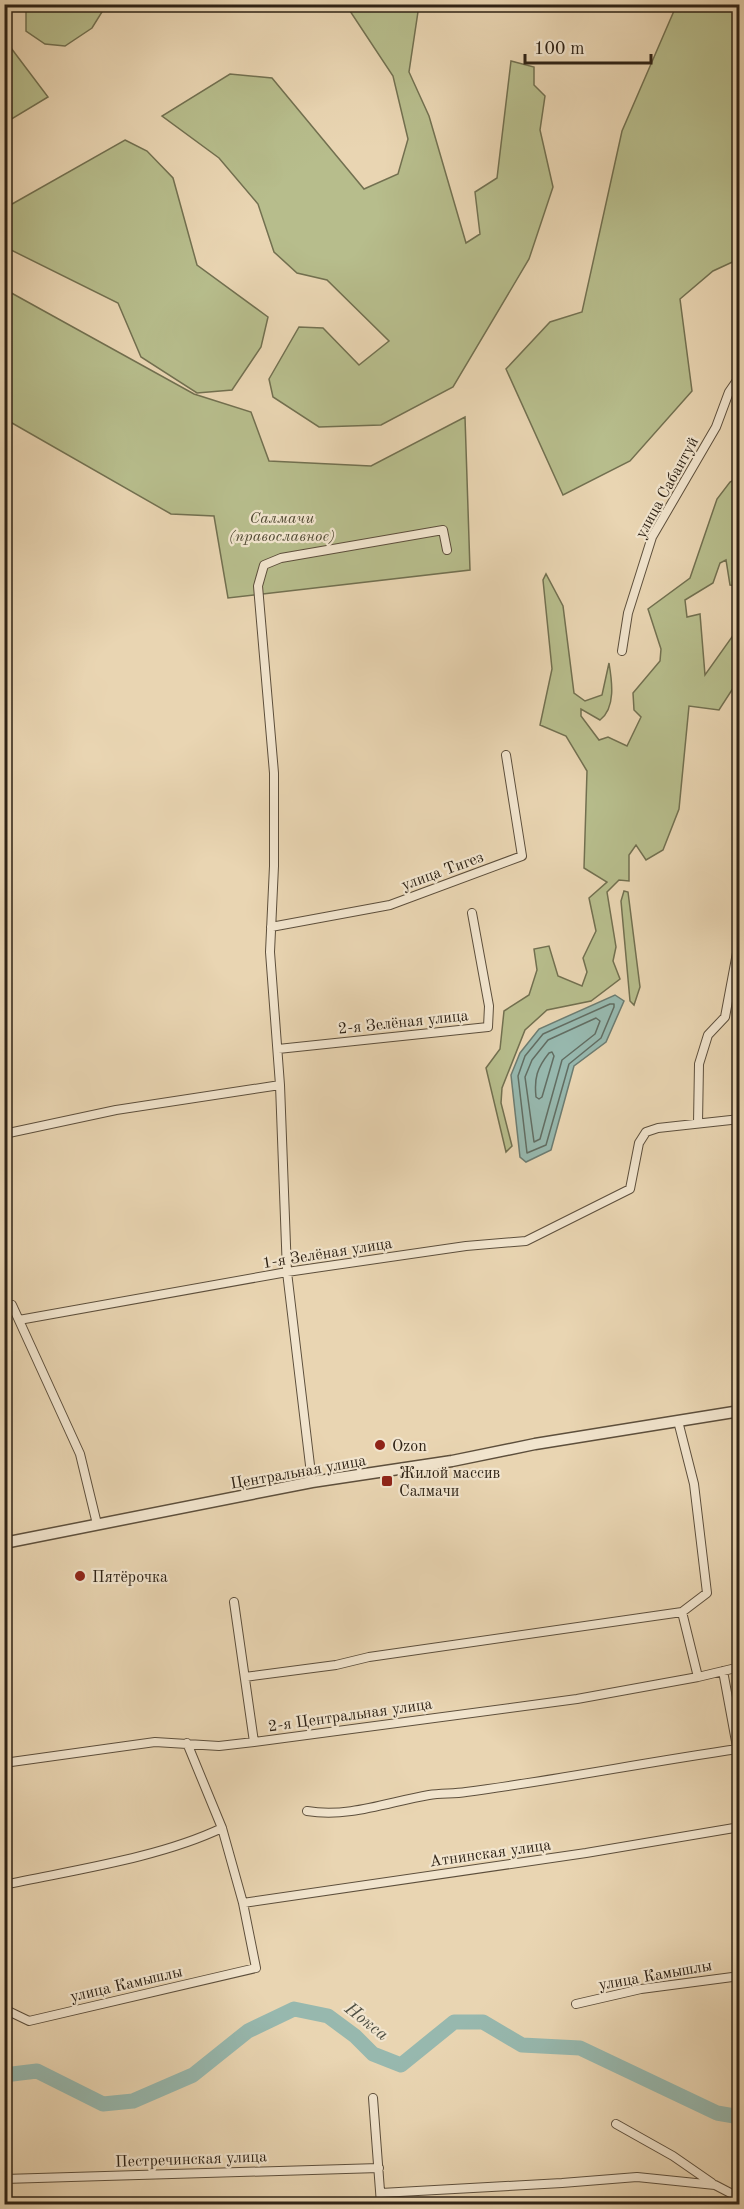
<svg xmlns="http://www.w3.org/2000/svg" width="744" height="2209" font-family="'Old Standard TT',serif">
	<rect width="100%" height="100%" fill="#e9d5b2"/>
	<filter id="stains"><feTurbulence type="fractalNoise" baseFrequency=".00333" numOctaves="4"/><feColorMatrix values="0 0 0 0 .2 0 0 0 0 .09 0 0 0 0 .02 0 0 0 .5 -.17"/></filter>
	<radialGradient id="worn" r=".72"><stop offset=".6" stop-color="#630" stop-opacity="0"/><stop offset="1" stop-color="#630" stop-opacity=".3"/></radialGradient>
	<!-- green -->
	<path fill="#b7bd8c" stroke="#727050" stroke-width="1.5" d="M677,4L739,5V259L713,271L680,299L692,391L630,461L563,495L506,369L550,322L582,312L622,131Z
		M23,5H127L121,9L105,7L92,28L65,46L45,44L26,31V8Z
		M346,5H419L409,72L429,116L466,243L480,234L475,192L497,178L511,61L534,67V85L545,96L540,130L553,187L529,259L453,387L381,425L319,427L273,397L269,379L299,327L323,328L359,365L389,341L327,280L297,273L274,252L258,204L219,158L162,116L230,74L272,78L364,189L398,174L408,139L393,76Z
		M5,40L48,97L5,123Z
		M125,140L147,151L173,178L197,265L268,317L261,347L232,390L197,393L141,357L118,303L5,247V208Z
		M6,290L194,394L251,412L269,461L371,466L465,417L470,570L228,598L214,516L171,514L5,419L4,291Z
		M739,477V586L730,585L726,560L720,563L713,583L685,600L687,617L700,614L705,675L734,634L739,632V679L719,710L689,706L679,809L663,850L646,860L636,845L629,855V881L619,880L607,892L616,947L613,961L620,979L591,1001L547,1010L525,1030L502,1088L501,1103L512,1146L506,1152L486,1068L500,1049L504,1011L529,995L537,970L534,949L549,946L558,976L582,986L587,972L583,958L596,931L589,898L607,882L584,868L587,771L566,736L540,725L552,669L543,580L546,574L563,606L574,693L585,701L602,695L609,663C612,681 616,708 600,720L581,709V716L599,740L608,737L627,746L641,717L634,710L633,693L660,661L661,649L648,609L690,578L717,499L730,482Z
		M624,891L628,892L640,987L634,1005L630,1001L621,901Z"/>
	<!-- water -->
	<path fill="#97b8ae" stroke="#6d7c71" stroke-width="1.5" d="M615,995L624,1001L606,1042L574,1066L551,1150L526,1162L520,1157L511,1075L520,1053L539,1029Z"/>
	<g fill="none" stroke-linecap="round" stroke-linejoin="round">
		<!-- shore -->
		<path stroke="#626d62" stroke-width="1.5" d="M610,1004H614V1007L601,1038L569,1064L546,1145L527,1153L518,1076L525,1056L543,1034Z
			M596,1018L600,1021L595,1034L562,1060L540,1139L534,1142L525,1077L532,1060L548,1040Z
			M549,1053L552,1052L554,1056L542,1097L539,1099L536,1097C534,1078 537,1068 549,1053Z"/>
		<!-- river -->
		<path stroke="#97b8ae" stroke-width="15" d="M4,2075L37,2071L103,2104L133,2101L193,2075L248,2031L294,2009L328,2016L355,2036L373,2054L401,2065L454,2022H483L522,2045L580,2048L717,2113L740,2117"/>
		<defs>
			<path id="minor" d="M622,651L628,613L652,537L716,427L729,392L740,376
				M740,736L737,758L740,772
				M271,927L390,905L522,856L506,755
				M278,1049L488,1027L489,1006L472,913
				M698,1123L699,1064L708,1035L725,1017L740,937
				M4,1134L116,1110L280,1085
				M12,1305L80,1454L97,1524
				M19,1320L287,1272L466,1246L526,1241L630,1189L639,1143L646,1132L658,1128L740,1119
				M312,1482L287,1272L280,1085L270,952L274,866V773L258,586L264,565L281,558L443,530L447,550
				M234,1602L254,1742
				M682,1612L698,1677
				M723,1671L740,1763
				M245,1677L336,1665L369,1657L682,1612L707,1593L694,1484L678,1421
				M4,1763L155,1742L219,1746L254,1742L577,1699L698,1677L740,1667
				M307,1811C349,1818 388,1802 429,1795C441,1793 454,1794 466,1792C557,1780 647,1762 738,1749
				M4,1885C73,1870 159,1858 222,1828
				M243,1903L586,1853L740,1827
				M576,2004L641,1989L740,1976
				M4,2009L29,2021L256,1968L243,1903L222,1828L187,1743
				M373,2098L381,2204
				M616,2124L673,2156L712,2183
				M4,2179L379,2168
				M381,2193L562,2183L637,2177L715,2185L740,2198"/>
			<path id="tertiary" d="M4,1543L312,1482L452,1461L535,1444L740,1411"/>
		</defs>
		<!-- minor casing -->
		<use href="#minor" stroke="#5d4f3c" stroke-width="10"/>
		<!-- tertiary casing -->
		<use href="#tertiary" stroke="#5d4f3c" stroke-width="13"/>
		<!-- minor -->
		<use href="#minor" stroke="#f1e4cd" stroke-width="8"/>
		<!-- tertiary -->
		<use href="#tertiary" stroke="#f1e4cd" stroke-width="10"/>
	</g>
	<!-- markers -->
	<g fill="#8f2418" stroke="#f1e4cd" stroke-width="2">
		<circle cx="380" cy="1445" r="6"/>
		<rect x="381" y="1475" width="12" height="12" rx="3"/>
		<circle cx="80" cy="1576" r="6"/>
	</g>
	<g text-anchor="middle" stroke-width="4.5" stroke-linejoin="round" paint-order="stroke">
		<!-- street labels -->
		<g font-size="16" fill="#2e2215" stroke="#f1e4cd">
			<text transform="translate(666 487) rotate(-61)" y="6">улица Сабантуй</text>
			<text transform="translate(442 870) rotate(-20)" y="6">улица Тигез</text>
			<text transform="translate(403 1021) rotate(-6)" y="6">2-я Зелёная улица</text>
			<text transform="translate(327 1252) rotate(-9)" y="6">1-я Зелёная улица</text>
			<text transform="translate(298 1471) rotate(-10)" y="6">Центральная улица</text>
			<text transform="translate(350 1714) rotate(-8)" y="6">2-я Центральная улица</text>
			<text transform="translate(490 1852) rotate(-8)" y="6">Атнинская улица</text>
			<text transform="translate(655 1974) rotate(-10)" y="6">улица Камышлы</text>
			<text transform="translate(126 1983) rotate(-13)" y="6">улица Камышлы</text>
			<text transform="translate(191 2158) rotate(-2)" y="6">Пестречинская улица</text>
		</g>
		<!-- park labels -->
		<g font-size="16" font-style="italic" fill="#504933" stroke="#f1e4cd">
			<text x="282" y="523">Салмачи<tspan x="282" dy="18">(православное)</tspan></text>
		</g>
		<!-- poi labels -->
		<g font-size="16" fill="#2e2215" stroke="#f1e4cd" text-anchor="start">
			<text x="392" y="1451">Ozon</text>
			<text x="399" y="1478">Жилой массив<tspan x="399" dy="18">Салмачи</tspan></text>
			<text x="92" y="1582">Пятёрочка</text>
		</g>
		<!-- water labels -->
		<g font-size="18" font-style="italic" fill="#4e4f43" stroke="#f1e4cd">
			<text transform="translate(367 2021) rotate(38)" y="6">Нокса</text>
		</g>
	</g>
	<!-- margin -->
	<rect width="744" height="2209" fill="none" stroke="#e9d5b2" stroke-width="24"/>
	<rect x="6" y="6" width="732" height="2197" fill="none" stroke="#2e2215" stroke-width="3"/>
	<rect x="12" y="12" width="720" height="2185" fill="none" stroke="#2e2215" stroke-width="1.5"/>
	<!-- scale -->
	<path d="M525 54v9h126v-9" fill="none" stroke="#2e2215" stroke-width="3"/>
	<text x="534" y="54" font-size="18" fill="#2e2215" stroke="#f1e4cd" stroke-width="4.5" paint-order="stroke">100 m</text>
	<rect width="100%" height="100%" filter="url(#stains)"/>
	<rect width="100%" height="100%" fill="url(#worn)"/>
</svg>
